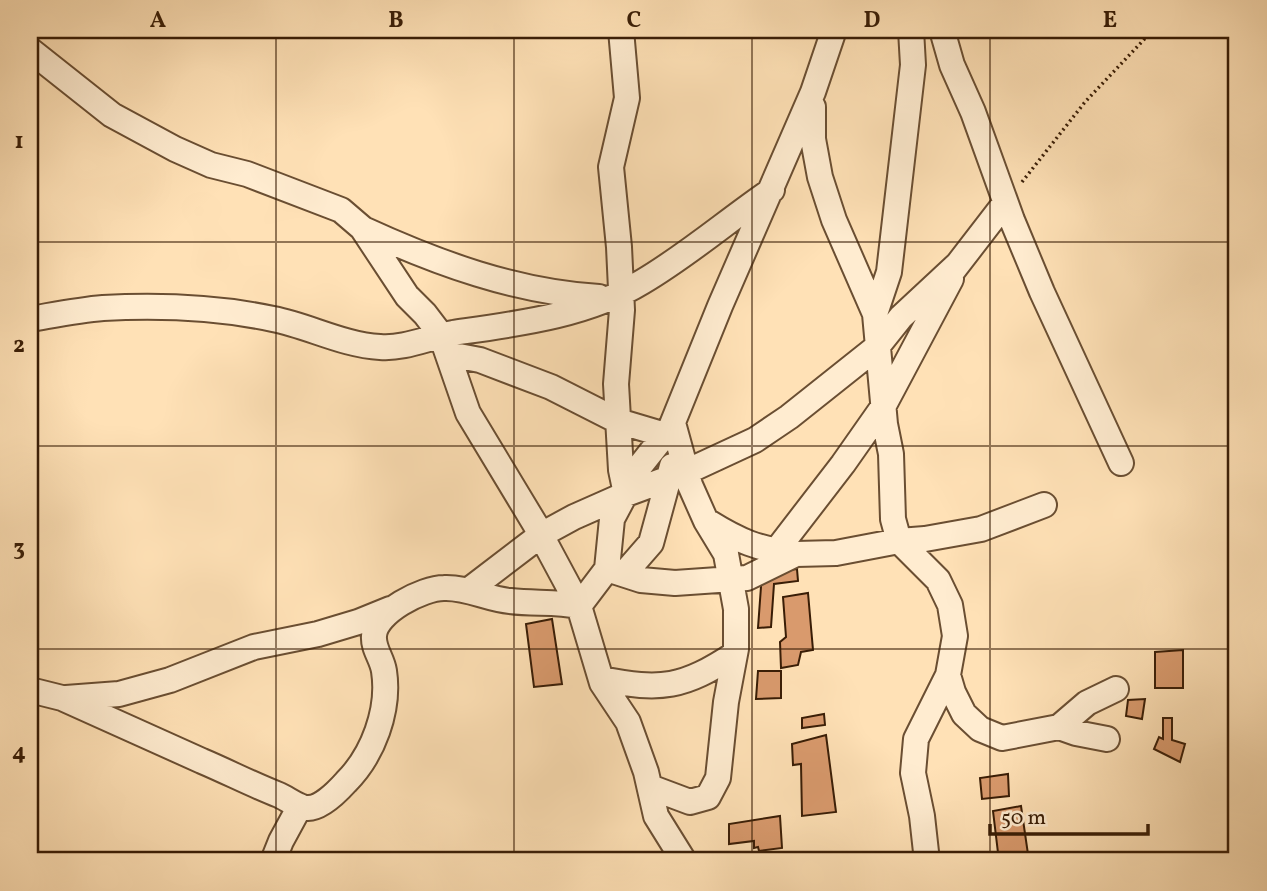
<svg xmlns="http://www.w3.org/2000/svg" width="1267" height="891" font-family="Vollkorn,serif">
	<rect width="100%" height="100%" fill="#ffe1b6"/>
	<filter id="stains"><feTurbulence type="fractalNoise" baseFrequency=".00286" numOctaves="4"/><feColorMatrix values="0 0 0 0 .2 0 0 0 0 .09 0 0 0 0 .02 0 0 0 .5 -.17"/></filter>
	<radialGradient id="worn" r=".72"><stop offset=".6" stop-color="#630" stop-opacity="0"/><stop offset="1" stop-color="#630" stop-opacity=".3"/></radialGradient>
	<!-- building -->
	<path fill="#d99a6d" stroke="#391d06" stroke-width="2" d="M797,569L798,581L774,584L771,627L758,628L762,573Z
		M808,593L813,650L801,652L798,665L781,668L780,642L786,637L783,597Z
		M552,619L562,684L534,687L526,624Z
		M1183,650V688H1155V652Z
		M758,671H781V698L756,699Z
		M1145,699L1142,719L1126,716L1128,700Z
		M824,714L825,725L802,728V718Z
		M1163,718H1172V740L1185,744L1180,762L1154,749L1159,737L1163,739Z
		M826,735L836,812L802,816L801,764L793,765L792,744Z
		M1008,774L1009,796L982,799L980,778Z
		M1021,806L1029,861H999L993,811Z
		M780,816L782,848L759,851L758,847L754,848V841L729,844V824Z"/>
	<g fill="none" stroke-linecap="round" stroke-linejoin="round">
		<defs>
			<path id="minor" d="M621,30L627,98L611,167L619,247L622,310L616,384L621,470L626,494
				M942,30L952,65L973,112L1012,220L1042,292L1121,463
				M30,50L112,115L175,149L211,165L247,174L341,210L362,228L407,296L425,314L441,335L468,413L535,524L579,606
				M813,107V139L820,177L834,220L875,314L885,424L891,454L893,519L899,541L938,580L950,605L955,636L948,675L916,739L913,773L922,816L927,861
				M363,229C437,263 516,292 599,297
				M948,277L1005,203
				M875,314L889,272L913,65L911,30
				M30,319C54,315 79,310 103,308C160,305 217,307 273,319C309,326 343,345 380,347C405,349 429,337 453,333C516,324 586,316 642,282C688,255 728,220 772,190
				M448,354L480,360L551,387L618,421L665,435
				M710,523C739,541 758,549 793,553
				M776,551L843,464L883,407L951,279
				M607,569L641,580L675,583L747,578L796,554L836,553L899,541L925,539L981,529L1044,505
				M624,574L651,543L672,466
				M469,590L541,535L574,517L626,494L686,472L755,440L789,417L877,347L901,317L958,264
				M948,675L953,692L964,714L980,729L1002,738L1059,727L1087,703L1116,689
				M601,679C662,691 683,688 735,654
				M30,690L62,698C108,719 155,740 202,761C228,772 253,785 279,795C288,799 299,808 308,808C321,808 337,792 346,782C373,755 390,710 384,671C382,658 373,649 374,636C375,612 423,588 444,588C467,587 487,599 510,601C534,604 556,601 579,606
				M66,698L119,694L170,680L254,647L318,634L358,622L390,609
				M1059,727L1076,733L1107,739
				M650,787L690,802L708,797L718,778L726,702L736,649V609L726,554L706,521L690,485L673,423
				M273,861L281,841L300,806
				M684,861L656,816L646,772L628,722L602,683L579,606L607,569L612,519L640,466L671,427L720,306L813,92L834,30"/>
		</defs>
		<!-- minor casing -->
		<use href="#minor" stroke="#6a4e32" stroke-width="28"/>
		<!-- path -->
		<path stroke="#391d06" stroke-width="3.5" stroke-dasharray="2 3.5" stroke-linecap="butt" d="M1022,182L1085,102L1153,30"/>
		<!-- minor -->
		<use href="#minor" stroke="#ffecd0" stroke-width="24"/>
	</g>
	<!-- grid -->
	<path fill="none" stroke="#391d06" stroke-width="2" stroke-opacity="0.55" d="M276,30V861M514,30V861M752,30V861M990,30V861M30,242H1237M30,446H1237M30,649H1237"/>
	<!-- margin -->
	<rect width="1267" height="891" fill="none" stroke="#ffe1b6" stroke-width="77"/>
	<!-- scale -->
	<path d="M990 824v10h158v-10" fill="none" stroke="#391d06" stroke-width="3.5"/>
	<text x="1001" y="824" font-size="21" fill="#391d06" stroke="#ffecd0" stroke-width="5" paint-order="stroke">50 m</text>
	<rect x="38" y="38" width="1190" height="814" fill="none" stroke="#391d06" stroke-width="2.5"/>
	<g font-size="23" text-anchor="middle" font-weight="bold" fill="#391d06">
		<text x="158" y="27">A</text>
		<text x="396" y="27">B</text>
		<text x="634" y="27">C</text>
		<text x="872" y="27">D</text>
		<text x="1110" y="27">E</text>
		<text x="19" y="148">1</text>
		<text x="19" y="352">2</text>
		<text x="19" y="555">3</text>
		<text x="19" y="759">4</text>
	</g>
	<rect width="100%" height="100%" filter="url(#stains)"/>
	<rect width="100%" height="100%" fill="url(#worn)"/>
</svg>
